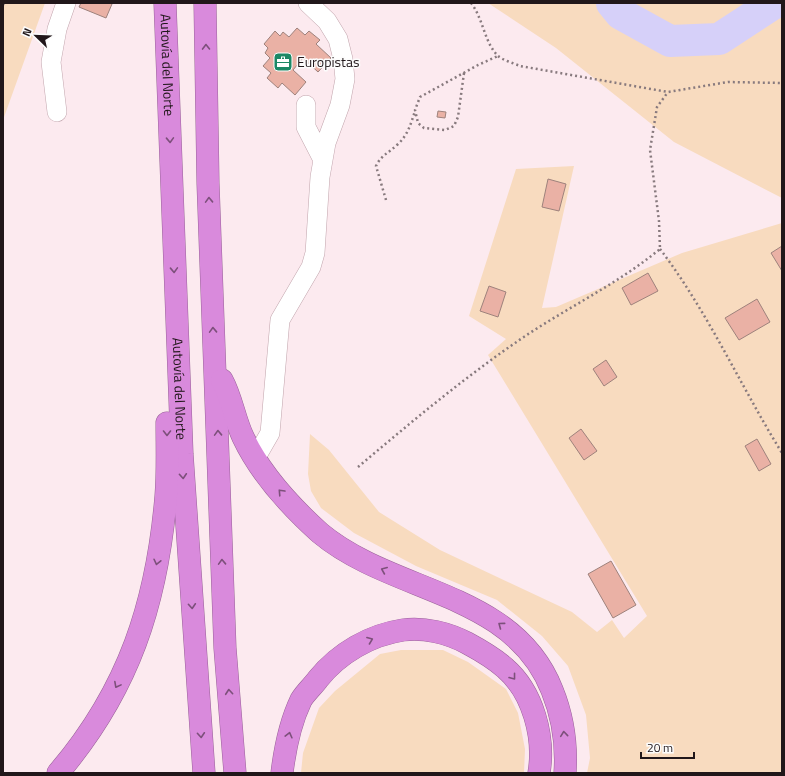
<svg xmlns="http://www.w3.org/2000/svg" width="785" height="776" font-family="'Titillium Web',sans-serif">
	<rect width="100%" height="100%" fill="#fceaef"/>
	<!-- green -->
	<path fill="#f8dbbf" d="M3,3H45L3,120Z
		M488,3H782V198L674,142L556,48Z
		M574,166L542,308L556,307L682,253L782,223V773H587L590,758L586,715L568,666L542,636L497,600L416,566L354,533L321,508L311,491L308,474L310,434L329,450L379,512L440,550L572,612L597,632L612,620L624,638L647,616L488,355L506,339L469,316L516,169Z
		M401,650H443L468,662L506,689L518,713L525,749L524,773H301L303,753L319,708L335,691L380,654Z"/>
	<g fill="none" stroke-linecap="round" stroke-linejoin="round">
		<!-- river -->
		<path stroke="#d6d0f9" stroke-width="32" d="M612,3L621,14L670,41L719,39L774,3"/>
	</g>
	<!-- building -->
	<path fill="#eab1a5" stroke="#9e827c" d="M81,3H109L112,4L106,18L79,7Z
		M297,28L305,35L309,31L320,40L316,44L331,58L318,72L303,58L293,70L306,82L295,95L282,83L278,88L267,78L271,73L263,66L270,58L265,53L268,48L264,44L275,31L280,36L283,32L289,37Z
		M438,111L446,112L445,118L437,117Z
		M548,179L566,184L559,211L542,207Z
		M782,246V271L771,253Z
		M648,273L658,291L631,305L622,288Z
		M489,286L506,292L498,317L480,311Z
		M757,299L770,322L739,340L725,318Z
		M606,360L617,377L604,386L593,369Z
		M581,429L597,451L584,460L569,438Z
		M757,439L771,464L759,471L745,446Z
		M611,561L636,605L613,618L588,574Z"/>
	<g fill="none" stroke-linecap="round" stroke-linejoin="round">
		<defs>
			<path id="minor" d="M306,105V127L323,160
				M57,112L51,62L57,29L66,3
				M255,459L270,433L280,320L311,267L315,253L320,177L326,143L340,105L345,79L343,59L338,39L327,21L308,3"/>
			<g id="highway">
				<path id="s1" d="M165,3L182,454L204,773"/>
				<path d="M205,3L208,183L225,648L235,773"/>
				<path d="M222,380C232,398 234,418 243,437C260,473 290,506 320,533C393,594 513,591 552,690C563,717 567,744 565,773"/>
				<path d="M58,773C129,690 157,603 166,496C168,472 167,447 167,423"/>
				<path d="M282,773C285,748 290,723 301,700C305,693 313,686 318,679C339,653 370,635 403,630C424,627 448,633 467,643C480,650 494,658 505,668C533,692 545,737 539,773"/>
			</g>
		</defs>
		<!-- minor casing -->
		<use href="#minor" stroke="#c2a5ad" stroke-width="20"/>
		<!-- highway casing -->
		<use href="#highway" stroke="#996298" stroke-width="23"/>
		<!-- path -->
		<path stroke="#887a7e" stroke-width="2.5" stroke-dasharray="2 3" stroke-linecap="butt" d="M471,3C483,18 484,41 497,55C502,60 513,63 520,66L668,92L728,82L782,83
			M3,5L4,3
			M464,73L458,117L454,126L445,130L424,128L418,123L415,110L420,97L478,65L498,56
			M386,200L376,166C382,154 389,153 398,144C408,135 411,123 415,111
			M660,249C708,312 740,385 782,453
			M358,467C409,424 460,381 515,343C562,310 615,286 660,249L659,221L650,150L657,107L668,92"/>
		<!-- minor -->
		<use href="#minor" stroke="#fff" stroke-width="19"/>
		<!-- highway -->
		<use href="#highway" stroke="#d98adc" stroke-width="22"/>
	</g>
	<!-- one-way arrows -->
	<defs><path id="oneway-chevron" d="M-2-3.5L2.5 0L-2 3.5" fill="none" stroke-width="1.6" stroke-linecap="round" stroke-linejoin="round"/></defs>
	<g stroke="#7d507b">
		<use href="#oneway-chevron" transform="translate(206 47) rotate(-91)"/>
		<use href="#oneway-chevron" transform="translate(170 140) rotate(88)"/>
		<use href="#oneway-chevron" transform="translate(209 200) rotate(-92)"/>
		<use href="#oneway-chevron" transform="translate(174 270) rotate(88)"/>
		<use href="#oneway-chevron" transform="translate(213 330) rotate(-92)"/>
		<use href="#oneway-chevron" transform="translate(167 433) rotate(90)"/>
		<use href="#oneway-chevron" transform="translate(218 433) rotate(-92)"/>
		<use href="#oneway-chevron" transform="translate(183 476) rotate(86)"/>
		<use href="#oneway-chevron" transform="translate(281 492) rotate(-133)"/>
		<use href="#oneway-chevron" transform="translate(157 562) rotate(103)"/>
		<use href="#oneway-chevron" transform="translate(222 562) rotate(-92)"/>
		<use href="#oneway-chevron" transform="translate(384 570) rotate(-157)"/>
		<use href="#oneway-chevron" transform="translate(192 606) rotate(86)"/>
		<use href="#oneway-chevron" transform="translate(501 625) rotate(-143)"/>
		<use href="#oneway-chevron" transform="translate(370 640) rotate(-21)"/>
		<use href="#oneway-chevron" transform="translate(513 677) rotate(52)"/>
		<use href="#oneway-chevron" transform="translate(117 685) rotate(118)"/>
		<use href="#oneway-chevron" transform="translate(229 692) rotate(-95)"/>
		<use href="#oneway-chevron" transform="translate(564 734) rotate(-96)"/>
		<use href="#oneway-chevron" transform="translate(201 735) rotate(86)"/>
		<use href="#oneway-chevron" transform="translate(289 735) rotate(-76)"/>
	</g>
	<!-- icons -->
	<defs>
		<symbol id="office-square" viewBox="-11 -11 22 22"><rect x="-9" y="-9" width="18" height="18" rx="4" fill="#1d8865" stroke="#fcfcfc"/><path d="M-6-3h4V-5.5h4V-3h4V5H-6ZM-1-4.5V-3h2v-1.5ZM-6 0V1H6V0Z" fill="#fff"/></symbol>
	</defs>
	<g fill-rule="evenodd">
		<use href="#office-square" x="272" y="51" width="22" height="22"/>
	</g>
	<g text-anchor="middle" stroke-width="3" stroke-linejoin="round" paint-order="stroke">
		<!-- poi labels -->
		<g font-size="14" fill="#21171a" stroke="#fcfcfc" text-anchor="start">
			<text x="297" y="67">Europistas</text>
		</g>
		<!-- street labels -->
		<g font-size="14" fill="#21171a" stroke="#fcfcfc">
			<text dy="5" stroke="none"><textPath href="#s1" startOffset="62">Autovía del Norte</textPath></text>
			<text dy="5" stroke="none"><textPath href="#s1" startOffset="386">Autovía del Norte</textPath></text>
		</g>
	</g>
	<!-- border -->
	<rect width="785" height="776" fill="none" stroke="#21171a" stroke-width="8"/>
	<!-- north arrow -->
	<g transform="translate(36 36) rotate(293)" stroke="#fcfcfc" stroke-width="3" paint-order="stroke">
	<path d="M0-3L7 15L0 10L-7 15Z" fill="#21171a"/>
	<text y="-6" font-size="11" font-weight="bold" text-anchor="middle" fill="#21171a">N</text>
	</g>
	<!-- scale -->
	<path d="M641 752v6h53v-6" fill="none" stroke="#21171a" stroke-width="2"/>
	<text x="647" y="752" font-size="12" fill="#21171a" stroke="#fcfcfc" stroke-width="3" paint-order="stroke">20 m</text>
</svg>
